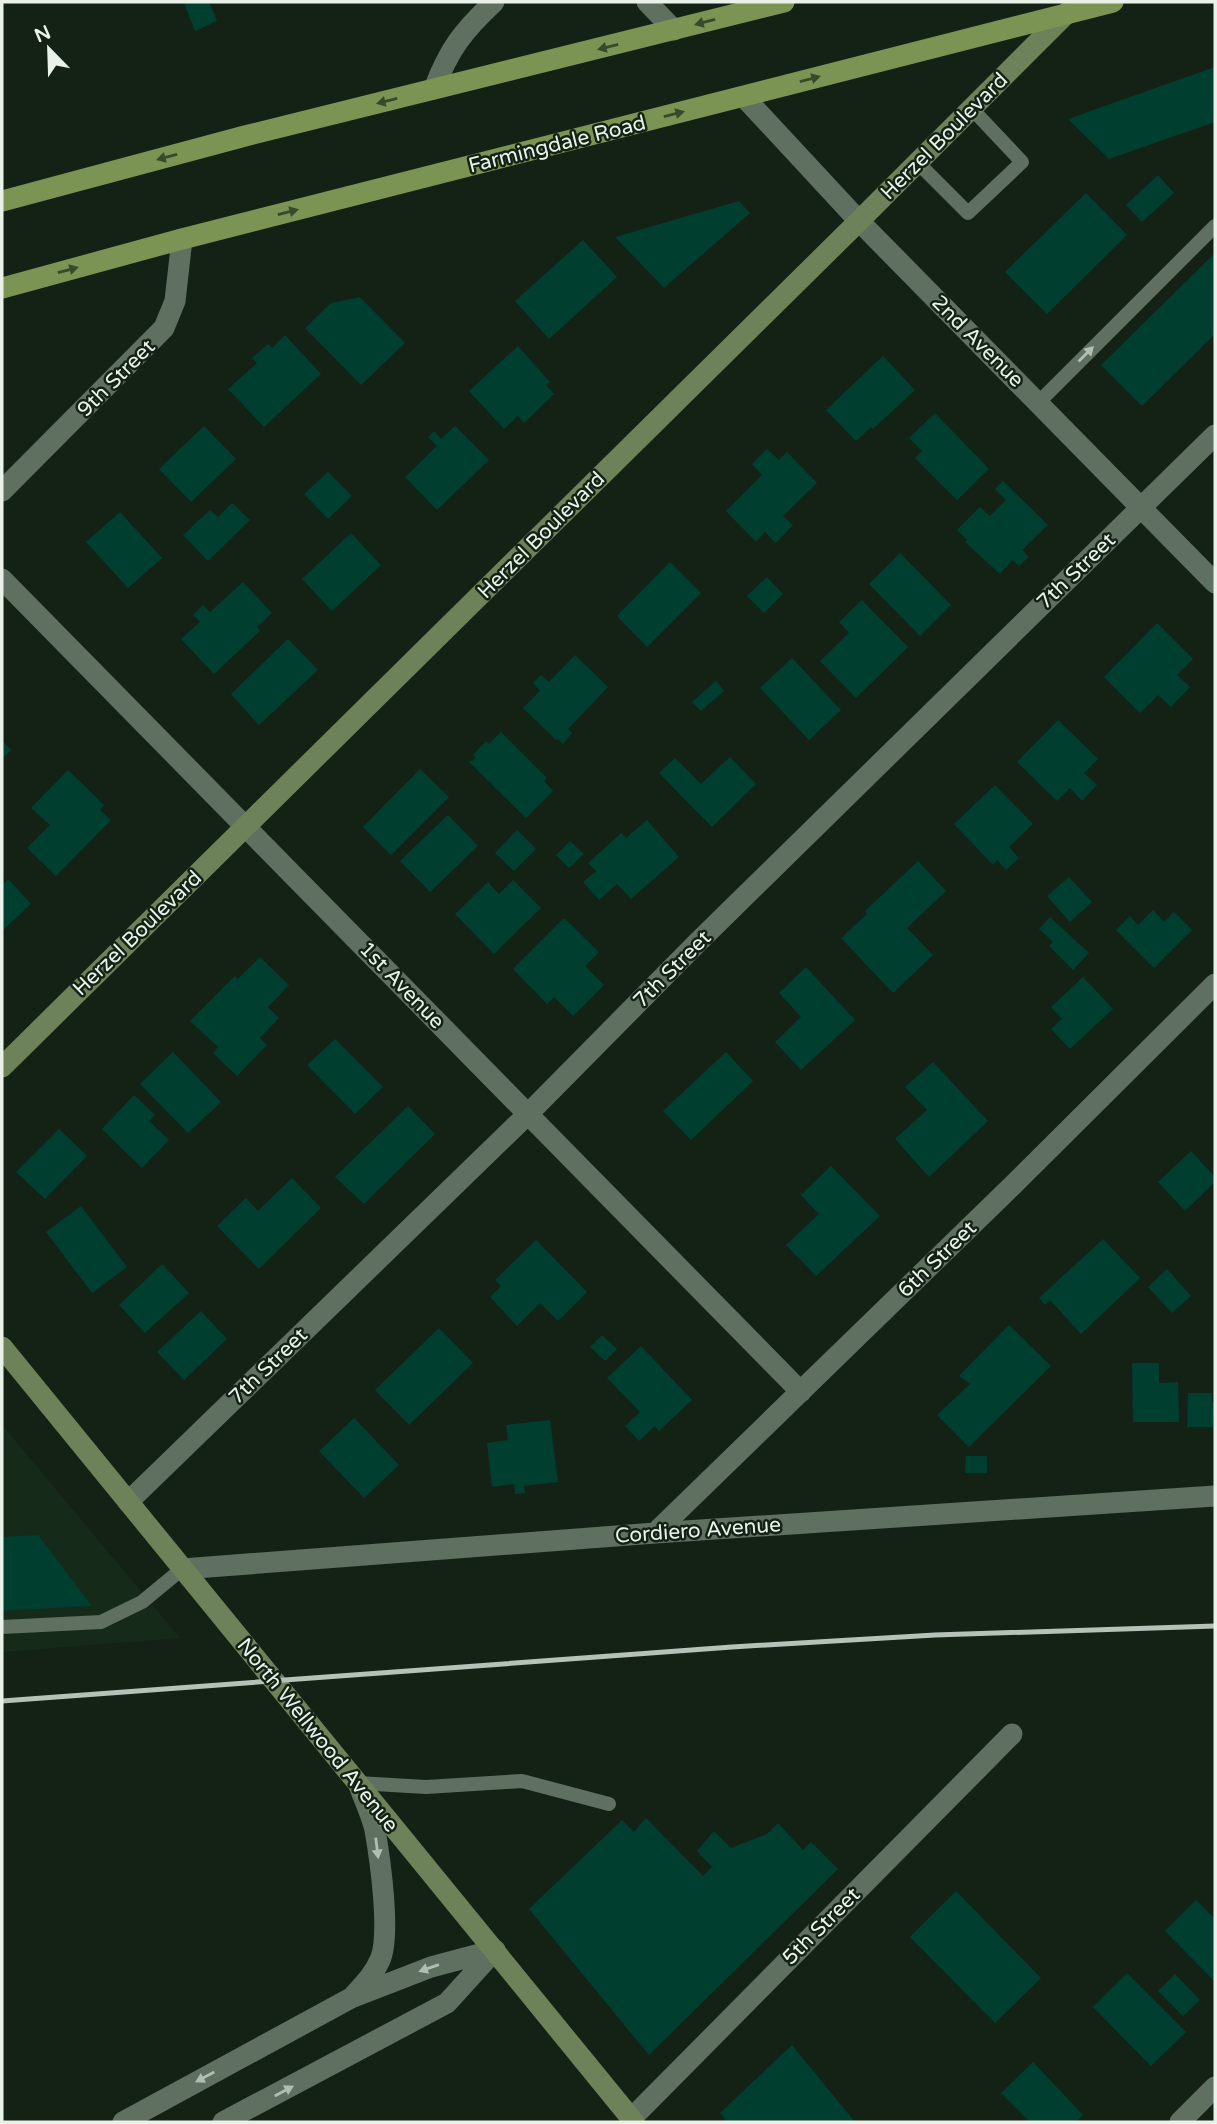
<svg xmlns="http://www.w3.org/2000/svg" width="1217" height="2124" font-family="'Varela Round',sans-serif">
	<rect width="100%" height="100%" fill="#142216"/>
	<!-- built -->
	<path fill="#162a19" d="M2,1425L180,1638L2,1652Z"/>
	<!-- building -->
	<path fill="#003e30" d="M187,2H209L217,21L195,31L184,3Z
		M1215,67V122L1109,159L1068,119Z
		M1158,175L1174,193L1142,222L1126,205Z
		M1086,193L1127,235L1047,314L1005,272Z
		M739,201L750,213L664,288L615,237Z
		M583,240L617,277L549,339L515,301Z
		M1215,253V334L1142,406L1101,365Z
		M360,297L405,343L361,385L305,328L331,303Z
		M285,335L321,374L264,427L228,389L257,363L252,358L268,344L272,348Z
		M518,346L550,382L546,385L554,394L524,423L518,416L504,429L469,391Z
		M883,356L915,390L873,429L871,427L856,441L826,410Z
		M935,413L989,469L957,500L915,458L922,451L909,438Z
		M204,426L236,459L191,502L159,469Z
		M455,426L489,460L437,510L405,477L437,446L428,437L434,431L441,439Z
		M767,449L779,460L787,452L817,483L783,516L793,525L776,543L765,532L756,542L726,511L762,475L752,464Z
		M328,472L352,496L328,519L304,494Z
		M1003,481L1048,525L1022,550L1029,557L1019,566L1012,560L1000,574L965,542L967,540L957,530L980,507L990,516L1006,500L995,489Z
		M232,503L250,520L208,561L183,535L210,510L218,517Z
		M120,512L162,558L128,588L86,542Z
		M351,533L381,565L332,611L302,579Z
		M900,553L951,605L920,636L869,584Z
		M670,562L701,593L647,647L617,616Z
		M767,577L783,594L764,613L747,596Z
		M243,582L272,613L257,627L260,631L214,674L181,639L200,622L193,615L203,605L210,612Z
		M862,600L908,647L856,698L820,661L849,633L839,622Z
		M1157,623L1193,659L1177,675L1190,687L1171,707L1158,695L1140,713L1104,677Z
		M288,639L318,670L259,725L231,694Z
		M575,655L608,687L568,729L572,733L563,744L558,739L556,740L523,708L540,691L533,683L541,675L549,682Z
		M792,658L841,710L809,740L760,688Z
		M716,681L724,691L701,711L692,702Z
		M1058,720L1098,759L1084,773L1097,785L1082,801L1070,788L1057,801L1017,762Z
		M501,732L547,778L544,781L553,791L526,818L469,762L476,758L473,755L486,741L489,744Z
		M2,740L11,750L2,759Z
		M730,757L756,784L712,827L659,773L675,758L701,784Z
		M420,769L449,797L391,855L363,827Z
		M68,770L104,805L100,810L111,820L56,876L27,848L50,825L31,808Z
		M995,785L1033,824L1009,847L1019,858L1006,870L997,860L993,865L954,824Z
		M448,815L478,846L430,892L400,861Z
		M647,820L679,857L631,899L617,884L599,900L583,882L596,871L588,863L621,833L626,838Z
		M517,830L536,849L514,871L495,853Z
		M570,841L584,854L569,868L556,855Z
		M918,861L946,891L907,928L933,955L893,993L841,938L867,914L865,911Z
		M1069,877L1092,902L1070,922L1047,896Z
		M8,879L31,904L2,931V885Z
		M513,880L541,908L494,954L455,914L488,882L499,894Z
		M1153,910L1164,922L1174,912L1192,930L1154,968L1116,930L1130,916L1138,925Z
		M1050,917L1089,953L1073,970L1049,946L1053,942L1039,929Z
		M564,918L599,952L585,966L604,985L573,1016L554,997L547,1004L513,969Z
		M260,957L289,985L268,1007L279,1018L260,1038L267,1045L237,1076L213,1053L218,1047L190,1021L235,976L238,979Z
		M806,967L855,1020L801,1070L775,1042L801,1017L779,993Z
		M1083,977L1113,1009L1070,1049L1051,1029L1062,1019L1051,1007Z
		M335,1039L383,1087L355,1114L307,1065Z
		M173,1052L221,1102L188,1133L140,1084Z
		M726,1052L753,1081L691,1140L663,1111Z
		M933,1062L988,1121L929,1177L895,1139L927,1110L905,1087Z
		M134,1095L155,1115L149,1121L169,1140L142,1168L102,1129Z
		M408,1106L435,1134L364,1204L335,1177Z
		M59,1129L87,1156L45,1199L16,1172Z
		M1191,1151L1215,1177V1182L1185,1211L1158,1182Z
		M831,1166L880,1216L816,1276L786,1245L819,1214L801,1195Z
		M292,1178L321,1208L259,1269L217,1226L246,1198L258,1211Z
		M81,1206L127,1267L92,1293L46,1232Z
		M1103,1239L1140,1278L1081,1334L1050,1300L1045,1305L1039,1298Z
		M536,1240L587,1292L558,1321L540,1303L517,1326L490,1297L501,1286L495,1280Z
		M162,1264L189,1293L145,1333L119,1305Z
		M1167,1269L1191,1296L1172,1313L1148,1287Z
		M201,1311L227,1339L184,1380L157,1352Z
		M1009,1325L1051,1366L969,1447L937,1415L970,1384L959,1376Z
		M439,1328L473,1363L409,1425L375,1390Z
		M602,1335L617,1349L605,1361L590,1347Z
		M641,1346L692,1400L659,1431L655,1426L639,1441L625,1426L640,1412L607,1378Z
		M1132,1363H1159V1383L1178,1382L1179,1422H1133Z
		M1188,1393H1212V1402H1215L1213,1427H1187Z
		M354,1418L399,1465L364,1498L319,1451Z
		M550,1420L558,1482L524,1486L525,1493L515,1494L514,1484L492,1487L487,1443L508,1440L506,1425Z
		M966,1456H987V1473H965Z
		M38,1535L92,1606L2,1611V1537Z
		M646,1818L703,1876L712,1867L697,1851L714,1831L731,1848L767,1834L778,1823L803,1850L811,1842L838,1869L649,2055L529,1909L622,1820L634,1832Z
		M956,1891L1041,1978L995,2023L910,1937Z
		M1196,1900L1215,1919V1982L1165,1931Z
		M1127,1973L1186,2032L1151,2066L1093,2007Z
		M1175,1974L1200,2000L1183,2016L1158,1991Z
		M792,2045L855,2122H727L720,2113Z
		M1033,2062L1083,2115L1076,2122H1030L1001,2093Z"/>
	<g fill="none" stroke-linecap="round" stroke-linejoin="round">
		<!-- lane -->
		<path stroke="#5f7060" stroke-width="14" d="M918,163L968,213L1022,162L972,109
			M1038,403L1215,226
			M2,1627L101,1622L142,1602L182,1569
			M358,1783L426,1787L522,1781L609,1804"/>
		<!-- street -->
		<path stroke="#5f7060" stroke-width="21" d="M647,2L674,30
			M434,89C449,49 463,31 494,2
			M744,97L859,221L1215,583
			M2,491L164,328L175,301L182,239
			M2,579L801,1392
			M128,1502L528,1114L698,942L1215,435
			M655,1533L1012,1186L1215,984
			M182,1569L655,1533L1215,1496
			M354,1995C364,1984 374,1974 380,1960C391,1935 380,1859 375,1830C372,1816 365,1802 360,1788
			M631,2119L1012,1734
			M123,2122L351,1998L431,1967L495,1950
			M223,2122L447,2003L495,1950
			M1180,2122L1215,2087"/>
		<!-- secondary -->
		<path stroke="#6d8259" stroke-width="21" d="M2,1067L859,221L1070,10
			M2,1347L634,2122"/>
		<!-- primary -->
		<path stroke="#7c9453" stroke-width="21" d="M2,201L245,136L784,2
			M2,288L182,239L1113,2"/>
		<!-- rail -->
		<path stroke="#b6c1b8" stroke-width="5" d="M2,1701L732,1647L935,1635L1215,1626"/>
	</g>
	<!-- one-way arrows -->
	<defs><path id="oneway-solid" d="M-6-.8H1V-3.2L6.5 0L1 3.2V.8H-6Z" transform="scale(1.75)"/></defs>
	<g fill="#384a2b">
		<use href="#oneway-solid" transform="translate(705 22) rotate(165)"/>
		<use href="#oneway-solid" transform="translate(608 47) rotate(166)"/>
		<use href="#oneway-solid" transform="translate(810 79) rotate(-15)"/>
		<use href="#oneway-solid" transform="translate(387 101) rotate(166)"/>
		<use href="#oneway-solid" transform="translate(674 114) rotate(-14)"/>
		<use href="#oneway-solid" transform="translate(167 157) rotate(165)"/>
		<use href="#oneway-solid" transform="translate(288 212) rotate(-14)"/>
		<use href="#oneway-solid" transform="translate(68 270) rotate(-15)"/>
	</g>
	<g fill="#b1beb2">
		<use href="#oneway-solid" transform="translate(1086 354) rotate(-45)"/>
		<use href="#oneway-solid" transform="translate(377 1848) rotate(83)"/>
		<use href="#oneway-solid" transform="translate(429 1968) rotate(161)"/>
		<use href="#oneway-solid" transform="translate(205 2077) rotate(152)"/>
		<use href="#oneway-solid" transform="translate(284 2091) rotate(-28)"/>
	</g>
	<g text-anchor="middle" stroke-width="5" stroke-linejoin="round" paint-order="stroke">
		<!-- street labels -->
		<g font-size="21" fill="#e8f2e9" stroke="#142216">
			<text transform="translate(944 136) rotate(-45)" y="7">Herzel Boulevard</text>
			<text transform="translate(557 144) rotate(-14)" y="7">Farmingdale Road</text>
			<text transform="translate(978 341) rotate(45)" y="7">2nd Avenue</text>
			<text transform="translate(116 378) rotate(-45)" y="7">9th Street</text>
			<text transform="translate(541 535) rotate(-45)" y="7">Herzel Boulevard</text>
			<text transform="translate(1076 571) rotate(-44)" y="7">7th Street</text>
			<text transform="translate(137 933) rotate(-44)" y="7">Herzel Boulevard</text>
			<text transform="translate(672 969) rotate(-45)" y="7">7th Street</text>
			<text transform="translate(402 985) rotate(46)" y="7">1st Avenue</text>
			<text transform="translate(937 1259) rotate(-44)" y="7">6th Street</text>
			<text transform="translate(268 1366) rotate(-44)" y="7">7th Street</text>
			<text transform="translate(698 1530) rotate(-4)" y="7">Cordiero Avenue</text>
			<text transform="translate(318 1735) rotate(51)" y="7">North Wellwood Avenue</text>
			<text transform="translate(821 1926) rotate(-45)" y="7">5th Street</text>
		</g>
	</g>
	<!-- border -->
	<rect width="1217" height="2124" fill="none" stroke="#e8f2e9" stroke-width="7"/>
	<!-- north arrow -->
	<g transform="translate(49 49) rotate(337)" stroke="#142216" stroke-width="5" paint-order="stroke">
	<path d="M0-5L12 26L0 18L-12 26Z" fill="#e8f2e9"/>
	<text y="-10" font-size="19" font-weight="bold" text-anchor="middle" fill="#e8f2e9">N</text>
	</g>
</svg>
